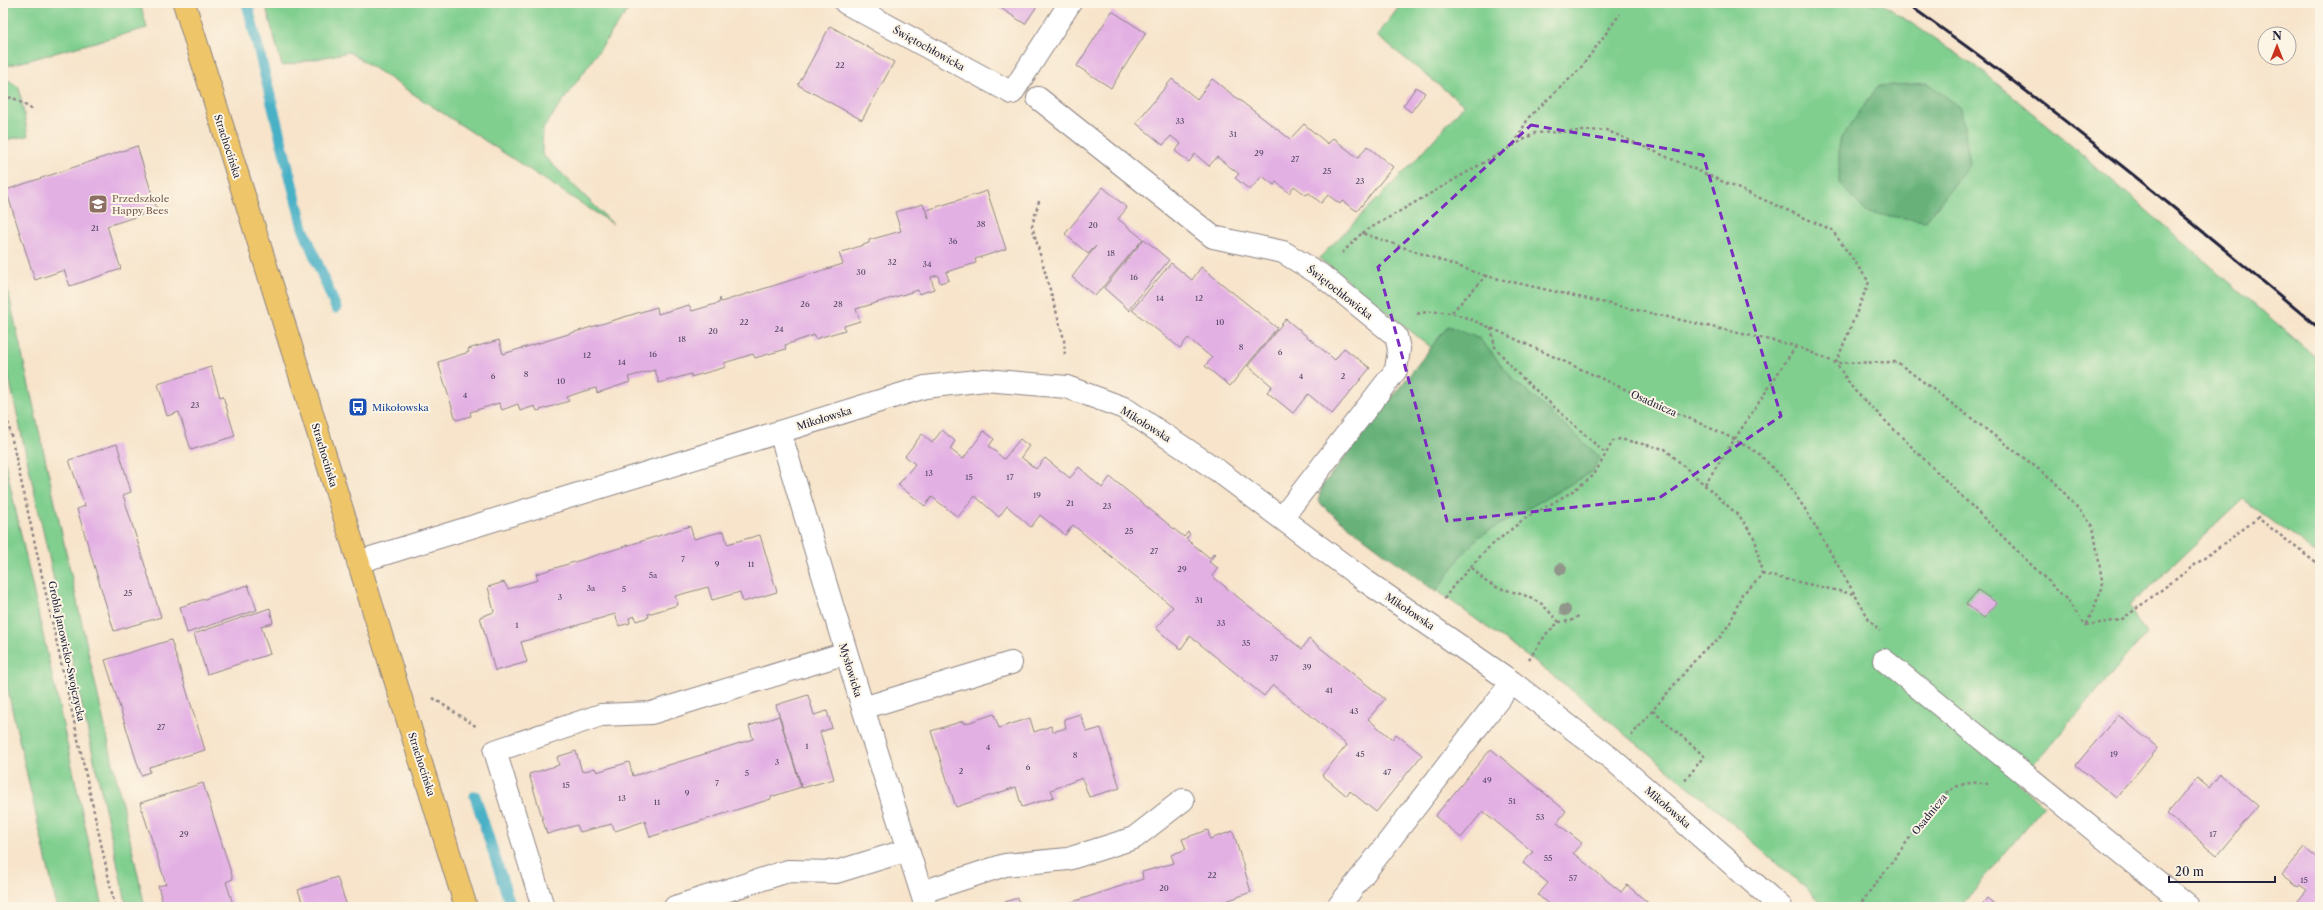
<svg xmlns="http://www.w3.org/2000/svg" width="2323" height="910" font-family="'Libre Caslon Text',serif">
	<rect width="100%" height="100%" fill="#fcf5e5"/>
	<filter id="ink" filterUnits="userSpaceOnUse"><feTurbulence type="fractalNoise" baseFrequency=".025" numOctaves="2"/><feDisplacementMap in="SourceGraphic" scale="8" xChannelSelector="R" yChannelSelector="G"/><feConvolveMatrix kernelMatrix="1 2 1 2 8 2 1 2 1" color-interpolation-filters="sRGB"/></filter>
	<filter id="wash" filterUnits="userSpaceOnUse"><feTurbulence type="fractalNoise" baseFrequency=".012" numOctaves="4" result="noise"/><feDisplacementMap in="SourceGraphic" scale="16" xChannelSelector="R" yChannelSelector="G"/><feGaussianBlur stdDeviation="0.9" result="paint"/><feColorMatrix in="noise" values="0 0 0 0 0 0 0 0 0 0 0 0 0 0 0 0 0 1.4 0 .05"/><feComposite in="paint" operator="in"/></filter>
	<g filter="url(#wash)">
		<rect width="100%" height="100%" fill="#f7e4cb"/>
		<!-- green -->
		<path fill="#80cf8f" stroke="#517865" d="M3,3H140L147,28L3,67Z
			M265,3H633L543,129L542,154L613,224L349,52L282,66Z
			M1402,3H1881L1977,67L2091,162L2320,361V557L2243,499L2129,606L2146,634L2018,783L2044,806L1960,907H1827L1716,809L1563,683L1326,509L1318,500L1323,485L1432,348L1319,258L1414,162L1464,105L1377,36Z
			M3,77L19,87L28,136L3,140Z
			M3,269L145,907H127L3,351Z
			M3,453L103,907H57L3,669Z"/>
		<!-- forest -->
		<path fill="#68b27a" stroke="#456a5a" d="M1928,83L1961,108L1970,164L1926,221L1867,213L1839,183V141L1878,86Z
			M1448,326L1480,339L1514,380L1600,457L1592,472L1480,536L1461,556L1436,592L1326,509L1318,500L1323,485Z"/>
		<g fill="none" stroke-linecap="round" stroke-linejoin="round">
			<!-- stream -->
			<path stroke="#48b1c6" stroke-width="11" d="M247,3L303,228L336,308
				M475,796L511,907"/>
		</g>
		<g id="blocks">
			<!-- building -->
			<path fill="#e3b0e4" d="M997,3H1039L1025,24L996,5Z
				M1112,11L1146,33L1111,88L1077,66Z
				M830,26L894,62L862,120L798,85Z
				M1172,79L1197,99L1212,79L1290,139L1304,124L1328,144L1333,138L1358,158L1367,146L1393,167L1357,211L1342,201L1340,204L1328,195L1321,203L1309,193L1306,195L1294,186L1289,193L1276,182L1274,185L1262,176L1250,190L1235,178L1239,174L1217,157L1209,166L1195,154L1189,162L1175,151L1181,144L1171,136L1163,145L1136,123Z
				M1416,87L1425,93L1411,112L1403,106Z
				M137,146L157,210L107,226L121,269L70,286L64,270L35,280L6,190Z
				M1103,187L1127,208L1118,219L1143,239L1095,296L1072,277L1096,246L1088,254L1065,234Z
				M987,191L1006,249L975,259L976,263L946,272L949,280L940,283L938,275L931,277L934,289L919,294L918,290L856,309L860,321L844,326L845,330L815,339L814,335L785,345L786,349L755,358L753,354L724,363L726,367L691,377V374L659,383L655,370L628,377L630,382L597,393L596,388L581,392L567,397L569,401L537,411L535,406L520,411L518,404L502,410L499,403L470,412L471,416L456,420L438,362L469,352L468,349L499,340L503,354L657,307L658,314L689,305L692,311L719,303L720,298L721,302L843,264L839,253L869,243V240L901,231L895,212L923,204L929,219L927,210Z
				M1144,239L1169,260L1130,308V311L1104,288Z
				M1171,263L1192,280L1201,267L1277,328L1230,386L1205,366L1212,358L1188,338L1180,348L1132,310Z
				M1286,319L1335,360L1344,348L1370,368L1332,414L1308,394L1293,413L1267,392L1272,386L1248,366Z
				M211,367L220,397L223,396L235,436L191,450L179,412L167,416L158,384Z
				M942,430L955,441L950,449L963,459L984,431L994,439L989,446L1004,459L1020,439L1029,446L1021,457L1036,469L1045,458L1070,478L1079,467L1102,488L1110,477L1184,537L1188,532L1190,534L1186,539L1210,558L1214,553L1215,554L1209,562L1218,568L1212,576L1293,642L1302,649L1309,639L1385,699L1368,719L1392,739L1396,734L1422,755L1376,812L1350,791L1347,796L1322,775L1347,745L1273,685L1264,696L1190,636L1181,649L1168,639L1156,628L1173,607L1073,525L1065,535L1040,515L1031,527L1007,506L999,517L975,496L958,517L932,497L925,506L898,485L915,464L905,456L922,434L932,443Z
				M117,444L131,492L123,495L161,617L114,631L77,509L85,506L69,460Z
				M690,526L694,539L724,531L727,544L760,535L777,592L743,602L740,592L712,600L708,587L675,596L678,605L648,614L649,617L636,621L635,616L629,618L630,623L619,626L615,614L521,642L527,662L495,671L480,617L494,612L488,587L504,582L508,589L538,580L536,574Z
				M248,585L257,610L187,633L180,607Z
				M1978,590L1997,603L1984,618L1966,604Z
				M270,608L273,623L261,626L270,654L207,674L194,634Z
				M171,640L205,750L149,767L150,772L141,775L105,660Z
				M808,695L814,715L827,711L832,728L820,732L834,779L802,788L776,705Z
				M994,714L999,728L1030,718L1034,732L1051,726L1053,732L1066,728L1064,719L1080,714L1087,732L1101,728L1120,788L1089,797L1082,778L1051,790L1054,797L1022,807L1016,787L956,807L931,731L963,721L964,724Z
				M2118,715L2158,748L2116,798L2076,765Z
				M779,716L801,787L771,797V799L650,837L645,821L615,831L612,824L580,832L577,825L547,834L529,774L559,765L557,757L576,751L582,772L595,768L597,772L629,762L633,776L753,739L749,726Z
				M1491,749L1566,811L1557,823L1582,843L1573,853L1621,892L1627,885L1653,907H1552L1538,895L1548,883L1523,863L1533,852L1483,811L1461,838L1435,816Z
				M2220,774L2258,806L2217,855L2167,814L2197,778L2209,788Z
				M203,783L233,879L226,882L234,907H164L158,886L166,884L140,803Z
				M1208,830L1210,839L1233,831L1251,892L1221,903L1222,907H1057L1143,879L1142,872L1174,863L1171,855L1186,849L1182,839Z
				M2305,847L2320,860L2317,864L2320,867V907H2293L2307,890L2300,885L2298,887L2282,875Z
				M337,877L347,906L353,904L354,907H304L298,890Z
				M1018,898L1021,907H988Z
				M1987,898L1998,907H1980Z"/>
		</g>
	</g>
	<g filter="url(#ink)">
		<use href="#blocks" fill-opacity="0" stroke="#8c8383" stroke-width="1"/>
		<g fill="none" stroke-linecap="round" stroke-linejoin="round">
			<defs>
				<path id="minor" d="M846,3L1012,93L1070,3
					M1038,98L1213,237L1283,252L1321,275L1396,336L1399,349L1396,370L1282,518
					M780,432L863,708L926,907
					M358,562L925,387L985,380L1067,387L1124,408L1217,470L1364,580L1512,682L1612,759L1781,907
					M1884,660L2189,907
					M863,708L1011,663
					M922,892L1005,865L1068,859L1134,838L1183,800
					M543,907L495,751L601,715L651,713L846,653
					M675,907L788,871L836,872L908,850
					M1338,907L1512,682"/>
				<path id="major" d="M184,3L466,907"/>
			</defs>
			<!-- minor casing -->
			<use href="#minor" stroke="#8c8383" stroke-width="24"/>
			<!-- major casing -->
			<use href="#major" stroke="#8c8383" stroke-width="24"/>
			<!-- path -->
			<path stroke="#8c8383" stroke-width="2.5" stroke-dasharray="3 3" stroke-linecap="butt" d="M3,100L12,97L33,110
				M1514,144L1529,117L1580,69L1620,14
				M1039,201L1032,226L1064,339L1065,356
				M1362,233L1535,133L1606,130L1832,230L1869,282L1836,363L1897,362L2053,480L2093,526L2103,586L2086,626
				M1342,253L1362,233L1486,276
				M1452,312L1486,276L1796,346L1836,363L1854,390L2067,600L2086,626
				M1417,314C1446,307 1465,317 1491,328L1734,439L1758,453L1786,481L1807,512L1869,619L1880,631
				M1491,328L1495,347L1517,373L1606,454
				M3,399L115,907
				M1705,484L1796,346
				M1472,568L1485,581L1496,587L1524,595L1542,604L1559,622L1547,633L1529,659
				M1762,574L1853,594
				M1444,599L1454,585L1487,549L1524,519L1570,493L1594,475L1613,441L1620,439L1665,449L1740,517L1755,538L1762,574L1754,584L1742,594L1730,623L1718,640L1701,653L1631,736
				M1559,622L1571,621L1580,615
				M2086,625L2121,620L2258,518L2320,566
				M433,698L477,727
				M1653,711L1704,756L1684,782
				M1858,907L1939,799C1954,785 1968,780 1988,784"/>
			<!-- minor -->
			<use href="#minor" stroke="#fff" stroke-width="22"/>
			<!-- major -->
			<use href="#major" stroke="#eec569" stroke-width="22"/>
			<!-- rail -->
			<path stroke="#22223b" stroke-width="3" d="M1906,3C2050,104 2185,216 2320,329"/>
		</g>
		<!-- trees -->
		<g fill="#91968a">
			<circle cx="1561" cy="569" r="6"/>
			<circle cx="1565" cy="610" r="6"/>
		</g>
	</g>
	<!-- marked area -->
	<path fill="none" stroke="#7b2cbf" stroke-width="3" stroke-dasharray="8 5" stroke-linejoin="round" d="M1531,125L1703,155L1781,416L1659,498L1447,521L1378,267Z"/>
	<!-- icons -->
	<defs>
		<symbol id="school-square" viewBox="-11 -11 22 22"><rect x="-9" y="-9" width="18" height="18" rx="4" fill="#8d6e63" stroke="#fcf5e5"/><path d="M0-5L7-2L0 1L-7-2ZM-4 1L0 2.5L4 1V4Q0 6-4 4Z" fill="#fff"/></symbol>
		<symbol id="bus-square" viewBox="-11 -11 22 22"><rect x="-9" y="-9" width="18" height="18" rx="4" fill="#1a4fb4" stroke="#fcf5e5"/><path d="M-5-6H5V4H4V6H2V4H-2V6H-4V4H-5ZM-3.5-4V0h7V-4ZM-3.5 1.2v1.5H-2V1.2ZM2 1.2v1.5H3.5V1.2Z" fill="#fff"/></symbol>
	</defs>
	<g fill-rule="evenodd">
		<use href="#school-square" x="87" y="193" width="22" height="22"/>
		<use href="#bus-square" x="347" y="396" width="22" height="22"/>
	</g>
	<g text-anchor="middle" stroke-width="4" stroke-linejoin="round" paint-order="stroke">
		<!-- number labels -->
		<g font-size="8" fill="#524665">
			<text x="840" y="68">22</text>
			<text x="1180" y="124">33</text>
			<text x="1233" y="137">31</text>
			<text x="1259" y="156">29</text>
			<text x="1295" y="162">27</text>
			<text x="1327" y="174">25</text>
			<text x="1360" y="184">23</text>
			<text x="981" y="227">38</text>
			<text x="1093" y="228">20</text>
			<text x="95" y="231">21</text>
			<text x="953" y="244">36</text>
			<text x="1111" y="256">18</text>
			<text x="892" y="265">32</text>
			<text x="927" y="267">34</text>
			<text x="861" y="275">30</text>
			<text x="1134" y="280">16</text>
			<text x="1160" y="301">14</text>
			<text x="1199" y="301">12</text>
			<text x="805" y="307">26</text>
			<text x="838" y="307">28</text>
			<text x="744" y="325">22</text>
			<text x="1220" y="325">10</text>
			<text x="779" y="332">24</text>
			<text x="713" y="334">20</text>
			<text x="682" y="342">18</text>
			<text x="1241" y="350">8</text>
			<text x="1280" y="355">6</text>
			<text x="653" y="357">16</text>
			<text x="587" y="358">12</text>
			<text x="622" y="365">14</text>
			<text x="526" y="377">8</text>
			<text x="493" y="379">6</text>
			<text x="1301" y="379">4</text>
			<text x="1343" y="379">2</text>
			<text x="561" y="384">10</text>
			<text x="465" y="398">4</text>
			<text x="195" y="408">23</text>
			<text x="929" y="476">13</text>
			<text x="969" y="480">15</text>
			<text x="1010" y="480">17</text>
			<text x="1037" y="498">19</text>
			<text x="1070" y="506">21</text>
			<text x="1107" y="509">23</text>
			<text x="1129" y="534">25</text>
			<text x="1154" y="554">27</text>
			<text x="683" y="562">7</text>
			<text x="717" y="567">9</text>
			<text x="751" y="567">11</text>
			<text x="1182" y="572">29</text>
			<text x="653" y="578">5a</text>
			<text x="591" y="591">3a</text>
			<text x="624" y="592">5</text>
			<text x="128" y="596">25</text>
			<text x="560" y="600">3</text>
			<text x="1199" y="603">31</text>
			<text x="1221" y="626">33</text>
			<text x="517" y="628">1</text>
			<text x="1246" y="646">35</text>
			<text x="1274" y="661">37</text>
			<text x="1307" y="670">39</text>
			<text x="1329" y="693">41</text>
			<text x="1354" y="714">43</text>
			<text x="161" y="730">27</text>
			<text x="807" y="749">1</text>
			<text x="988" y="750">4</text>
			<text x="1360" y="757">45</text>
			<text x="2114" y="757">19</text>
			<text x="1075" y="758">8</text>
			<text x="777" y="765">3</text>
			<text x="1028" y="770">6</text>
			<text x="961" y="774">2</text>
			<text x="1387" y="775">47</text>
			<text x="747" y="776">5</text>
			<text x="1487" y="783">49</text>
			<text x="717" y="786">7</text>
			<text x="566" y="788">15</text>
			<text x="687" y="796">9</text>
			<text x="622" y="801">13</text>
			<text x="1512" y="804">51</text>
			<text x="657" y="805">11</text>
			<text x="1540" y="820">53</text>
			<text x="184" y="837">29</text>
			<text x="2213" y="837">17</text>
			<text x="1548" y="861">55</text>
			<text x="1212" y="878">22</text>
			<text x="1573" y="881">57</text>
			<text x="2304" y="883">15</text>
			<text x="1164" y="891">20</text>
		</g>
		<!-- street labels -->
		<g font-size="10" fill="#22223b" stroke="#fcf5e5">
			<text transform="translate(929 48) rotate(29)" y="4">Świętochłowicka</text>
			<text transform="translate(228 146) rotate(72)" y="4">Strachocińska</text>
			<text transform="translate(1340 292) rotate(38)" y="4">Świętochłowicka</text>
			<text transform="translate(1654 403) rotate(24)" y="4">Osadnicza</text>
			<text transform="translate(824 418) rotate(-17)" y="4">Mikołowska</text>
			<text transform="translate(1146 424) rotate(32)" y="4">Mikołowska</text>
			<text transform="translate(325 455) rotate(73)" y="4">Strachocińska</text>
			<text transform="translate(1410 611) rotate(34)" y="4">Mikołowska</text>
			<text transform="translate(67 651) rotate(78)" y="4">Grobla Janowicko-Swojczycka</text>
			<text transform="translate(851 670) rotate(73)" y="4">Mysłowicka</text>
			<text transform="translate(422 764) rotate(72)" y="4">Strachocińska</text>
			<text transform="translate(1668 807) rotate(41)" y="4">Mikołowska</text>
			<text transform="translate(1929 814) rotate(-51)" y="4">Osadnicza</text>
		</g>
		<!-- education labels -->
		<g font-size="10" fill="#785e54" stroke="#fcf5e5" text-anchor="start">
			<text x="112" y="202">Przedszkole<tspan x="112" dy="12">Happy Bees</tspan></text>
		</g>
		<!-- transit labels -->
		<g font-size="10" fill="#164399" stroke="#fcf5e5" text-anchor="start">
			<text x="372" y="411">Mikołowska</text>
		</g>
	</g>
	<!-- margin -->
	<rect width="2323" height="910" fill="none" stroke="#fcf5e5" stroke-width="16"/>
	<!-- north arrow -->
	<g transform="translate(2277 46)"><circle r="19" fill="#fcf5e5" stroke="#a5a1a1"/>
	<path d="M0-3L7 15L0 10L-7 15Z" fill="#c8321e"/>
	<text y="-6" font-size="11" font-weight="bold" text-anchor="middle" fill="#22223b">N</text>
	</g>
	<!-- scale -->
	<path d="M2169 876v6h106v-6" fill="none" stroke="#22223b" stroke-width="2"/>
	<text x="2175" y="876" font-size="12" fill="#22223b" stroke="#fcf5e5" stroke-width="3" paint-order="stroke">20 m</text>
</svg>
